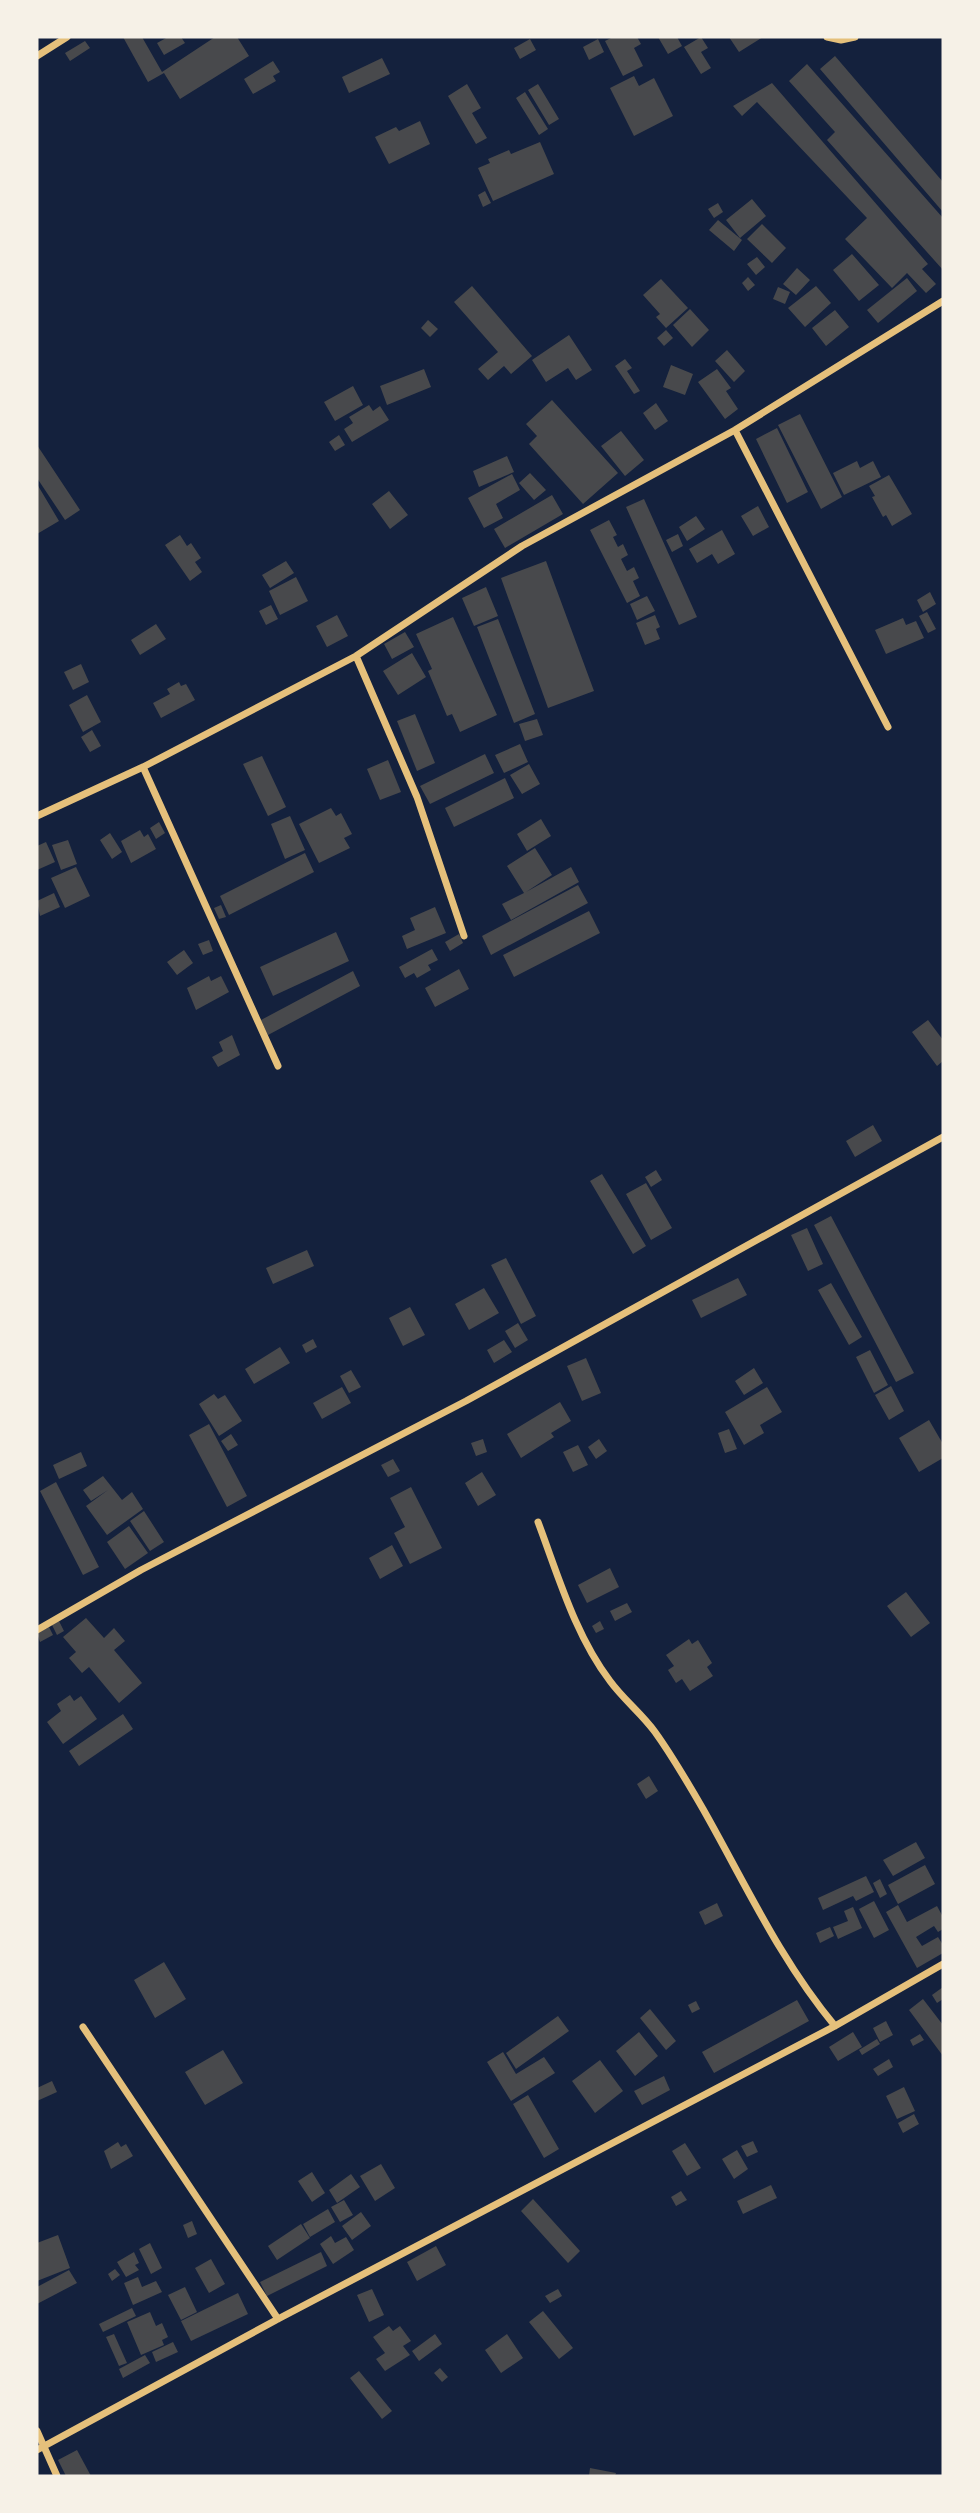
<svg xmlns="http://www.w3.org/2000/svg" width="980" height="2513" font-family="'Roboto Condensed',sans-serif">
	<rect width="100%" height="100%" fill="#14213d"/>
	<!-- building -->
	<path fill="#48494c" d="M123,37H142L162,72L215,37H237L249,56L180,99L164,73L148,82Z
		M168,37H181L185,43L164,55L157,43Z
		M613,37H637L641,44L634,48L643,66L623,76L605,41Z
		M658,37H677L682,46L668,54Z
		M701,37L708,48L701,52L711,68L701,74L684,47Z
		M729,37H763L739,52Z
		M530,39L536,50L520,59L514,48Z
		M598,39L604,52L589,60L583,47Z
		M85,41L90,48L70,61L65,53Z
		M835,56L943,182V212L820,69Z
		M382,58L390,74L349,93L342,77Z
		M273,61L280,72L273,76L276,81L253,94L244,79Z
		M807,64L943,218V270L827,140L835,132L789,81Z
		M634,76L639,86L654,78L673,116L634,136L610,88Z
		M772,83L928,264L922,269L936,284L926,293L907,273L892,288L845,239L867,218L757,102L742,116L733,106Z
		M467,84L481,108L472,113L487,138L476,144L448,96Z
		M538,84L559,119L549,125L528,90Z
		M525,92L548,129L539,135L516,98Z
		M420,121L430,144L389,164L375,137L396,127L399,131Z
		M540,142L554,174L493,201L478,168L490,163L488,159L509,150L511,154Z
		M485,191L491,203L483,207L478,195Z
		M752,199L766,216L740,238L726,220Z
		M718,203L723,212L714,218L708,209Z
		M718,220L742,240L734,251L709,230Z
		M762,224L786,248L772,263L747,239Z
		M852,254L879,285L859,301L833,270Z
		M757,257L765,267L756,275L747,264Z
		M797,268L810,280L796,295L783,284Z
		M748,277L755,285L748,291L742,283Z
		M907,278L917,291L878,323L867,310Z
		M661,279L688,308L666,328L656,317L660,314L643,295Z
		M472,286L532,356L511,374L504,366L488,380L478,369L498,352L454,302Z
		M816,286L831,303L805,327L788,308Z
		M778,287L790,292L785,304L773,299Z
		M690,309L709,330L692,347L673,325Z
		M835,310L849,327L826,346L812,328Z
		M428,320L438,329L430,337L421,328Z
		M666,330L673,338L664,346L657,338Z
		M569,335L592,370L576,380L568,368L546,382L532,360Z
		M727,350L745,371L734,382L715,361Z
		M625,359L632,368L627,371L640,391L634,394L615,366Z
		M671,365L693,374L685,395L663,387Z
		M424,369L431,387L387,405L380,386Z
		M717,369L731,388L726,391L738,409L725,419L698,382Z
		M353,386L363,405L335,421L324,402Z
		M552,400L618,473L583,504L529,444L537,436L526,424Z
		M656,403L668,421L655,430L643,413Z
		M369,405L373,411L380,406L389,420L352,442L344,429L353,423L349,417Z
		M800,414L842,497L821,509L778,425Z
		M777,428L808,492L787,503L756,439Z
		M621,431L644,460L625,476L601,446Z
		M339,435L345,445L335,451L329,442Z
		M37,445L80,510L65,520L37,478Z
		M507,456L514,472L479,487L473,471Z
		M857,461L860,468L873,461L881,477L844,495L833,473Z
		M530,473L546,490L534,500L519,483Z
		M512,474L520,490L496,504L503,518L484,528L468,498Z
		M889,475L912,514L892,526L886,515L883,517L872,497L875,496L869,486Z
		M37,484L59,521L37,534Z
		M389,491L408,515L390,529L372,504Z
		M552,495L563,514L505,548L494,529Z
		M644,499L697,617L679,625L626,507Z
		M758,506L769,527L753,536L741,516Z
		M696,516L705,529L687,541L679,527Z
		M609,520L617,535L613,537L618,547L623,544L628,555L621,559L627,571L634,567L639,578L633,581L640,596L627,603L590,530Z
		M722,530L735,554L718,564L712,554L697,563L689,549Z
		M678,534L683,546L672,552L666,540Z
		M180,535L187,546L191,543L201,558L195,562L202,572L190,581L165,545Z
		M286,561L294,573L270,588L262,575Z
		M546,561L594,691L548,708L501,578Z
		M296,577L308,601L280,615L269,591Z
		M486,587L498,616L474,626L462,598Z
		M930,592L936,604L923,612L917,600Z
		M647,596L655,611L637,620L630,604Z
		M271,605L278,619L266,625L259,611Z
		M927,612L936,629L928,633L919,616Z
		M337,615L348,636L327,647L316,626Z
		M655,615L660,627L656,629L660,639L645,645L636,623Z
		M453,617L497,715L460,732L452,714L447,716L428,671L432,669L416,634Z
		M903,618L906,625L916,621L924,638L886,654L875,630Z
		M498,619L535,714L514,723L477,627Z
		M156,624L166,639L140,655L131,640Z
		M405,632L414,647L392,659L384,644Z
		M412,653L426,677L398,695L383,671Z
		M81,664L89,682L73,690L64,672Z
		M179,682L181,686L186,684L195,700L161,718L153,703L170,694L167,689Z
		M87,695L101,722L83,732L69,705Z
		M415,714L435,763L417,771L397,721Z
		M537,719L543,735L525,741L519,724Z
		M92,730L101,746L90,752L81,737Z
		M520,744L528,762L504,773L495,755Z
		M485,754L494,773L430,804L420,786Z
		M262,756L286,807L268,816L243,764Z
		M388,760L401,792L380,800L367,769Z
		M529,764L540,784L522,794L510,775Z
		M505,778L514,798L454,827L445,808Z
		M331,808L336,816L341,813L352,834L344,838L350,848L319,863L299,824Z
		M290,816L305,850L285,859L271,824Z
		M541,819L551,836L527,851L517,834Z
		M159,822L165,833L156,839L150,828Z
		M140,830L144,837L148,834L156,849L131,863L121,841Z
		M110,833L122,852L112,859L100,840Z
		M68,840L77,864L61,870L52,845Z
		M46,842L55,862L37,870V846Z
		M535,848L552,875L526,892L571,867L579,882L511,920L502,904L524,893L507,866Z
		M305,853L314,872L229,915L220,896Z
		M76,867L90,896L65,908L51,878Z
		M578,885L588,903L491,955L482,936Z
		M54,893L60,907L40,916L37,901Z
		M221,905L226,917L219,919L214,908Z
		M435,907L446,933L407,949L402,936L415,930L410,918Z
		M589,911L600,933L514,977L503,955Z
		M336,932L349,961L273,996L260,967Z
		M459,934L463,943L450,951L445,942Z
		M209,940L213,951L203,955L198,944Z
		M432,949L438,960L428,965L431,970L417,978L414,973L405,978L399,967Z
		M184,950L193,963L177,975L167,962Z
		M459,969L469,989L435,1007L425,988Z
		M353,971L360,986L268,1035L261,1020Z
		M209,976L211,981L221,976L229,992L196,1010L187,988Z
		M928,1020L943,1040V1061L937,1066L912,1032Z
		M232,1035L240,1055L218,1067L212,1057L223,1051L219,1042Z
		M873,1125L882,1141L855,1157L846,1141Z
		M656,1170L662,1180L651,1187L645,1177Z
		M602,1174L646,1246L633,1254L590,1181Z
		M646,1183L672,1228L651,1240L626,1194Z
		M831,1216L914,1373L896,1382L814,1225Z
		M807,1228L823,1264L808,1271L791,1235Z
		M307,1250L314,1266L273,1284L266,1268Z
		M506,1258L536,1316L521,1324L491,1265Z
		M738,1278L747,1295L701,1318L692,1300Z
		M831,1283L862,1337L849,1345L818,1290Z
		M484,1288L499,1313L469,1330L455,1304Z
		M410,1307L425,1335L403,1346L389,1318Z
		M518,1323L528,1340L515,1348L505,1331Z
		M313,1339L317,1347L306,1353L302,1345Z
		M504,1340L512,1352L494,1363L487,1350Z
		M280,1347L290,1363L254,1384L245,1369Z
		M870,1350L888,1385L874,1393L856,1357Z
		M586,1358L601,1393L582,1401L567,1366Z
		M754,1368L763,1383L744,1395L735,1381Z
		M351,1370L361,1387L349,1393L340,1376Z
		M891,1386L904,1411L889,1420L875,1395Z
		M342,1387L351,1403L322,1419L313,1403Z
		M767,1387L782,1412L760,1425L764,1433L744,1445L725,1412Z
		M214,1394L218,1399L225,1395L242,1421L219,1436L199,1404Z
		M560,1402L571,1421L551,1433L554,1437L521,1458L507,1434Z
		M929,1420L943,1444V1458L919,1472L899,1438Z
		M209,1424L247,1496L227,1507L189,1435Z
		M729,1429L737,1449L725,1453L718,1433Z
		M231,1434L238,1445L228,1451L221,1441Z
		M483,1439L487,1452L476,1456L471,1443Z
		M599,1439L607,1451L596,1459L588,1447Z
		M578,1445L588,1465L573,1472L563,1452Z
		M81,1452L87,1466L59,1479L53,1465Z
		M393,1459L400,1471L388,1477L381,1465Z
		M482,1472L496,1495L478,1506L465,1483Z
		M103,1476L122,1500L132,1492L143,1509L107,1535L86,1506L108,1490L91,1501L83,1490Z
		M56,1482L99,1567L83,1575L40,1491Z
		M411,1487L442,1548L410,1564L394,1533L405,1527L390,1498Z
		M144,1511L164,1542L150,1551L130,1521Z
		M129,1526L148,1553L125,1569L107,1542Z
		M392,1545L403,1566L380,1579L369,1558Z
		M610,1568L619,1587L587,1603L578,1585Z
		M906,1592L930,1623L911,1637L887,1606Z
		M627,1603L632,1612L615,1621L610,1611Z
		M86,1618L104,1638L114,1628L125,1641L114,1650L142,1683L119,1703L89,1667L82,1673L69,1658L76,1652L63,1637Z
		M59,1621L64,1631L57,1635L52,1625Z
		M600,1621L604,1629L596,1633L592,1626Z
		M49,1627L53,1635L40,1642L37,1633Z
		M689,1639L692,1644L698,1640L712,1663L707,1667L713,1676L690,1691L682,1679L676,1683L668,1670L674,1666L666,1655Z
		M70,1695L74,1701L81,1696L97,1719L63,1744L47,1722L61,1711L57,1704Z
		M123,1714L133,1729L79,1766L69,1751Z
		M649,1776L658,1791L646,1799L637,1784Z
		M916,1842L925,1858L893,1876L883,1860Z
		M925,1865L935,1884L898,1904L888,1885Z
		M866,1876L874,1892L856,1901L853,1896L823,1910L818,1898Z
		M880,1879L887,1894L880,1898L873,1883Z
		M874,1901L889,1930L874,1938L859,1909Z
		M717,1903L723,1916L705,1925L699,1912Z
		M898,1905L907,1922L937,1906L943,1917V1929L938,1932L934,1926L916,1937L922,1946L938,1937L943,1945V1953L917,1968L886,1912Z
		M853,1907L862,1928L838,1939L833,1927L848,1921L844,1911Z
		M830,1927L834,1936L820,1943L816,1933Z
		M164,1962L186,1999L155,2018L134,1980Z
		M943,1987V1999L937,2003L932,1995Z
		M923,1999L943,2025V2056L909,2010Z
		M797,2000L809,2021L714,2073L702,2052Z
		M696,2001L700,2009L692,2013L688,2005Z
		M650,2009L676,2041L666,2050L640,2018Z
		M558,2016L569,2031L516,2069L506,2053Z
		M886,2021L893,2035L880,2042L873,2028Z
		M639,2032L658,2056L635,2076L616,2051Z
		M853,2032L862,2047L838,2061L829,2047Z
		M920,2034L924,2040L913,2046L910,2040Z
		M877,2039L880,2044L862,2055L859,2050Z
		M223,2050L243,2083L205,2105L185,2072Z
		M503,2052L516,2074L544,2057L555,2073L511,2101L487,2062Z
		M889,2059L893,2067L878,2076L873,2069Z
		M600,2060L623,2091L595,2113L572,2081Z
		M664,2076L670,2090L642,2105L634,2091Z
		M52,2081L57,2092L37,2101V2088Z
		M904,2087L915,2111L897,2119L886,2096Z
		M528,2095L559,2149L544,2158L513,2104Z
		M914,2114L919,2124L903,2133L898,2123Z
		M753,2141L758,2152L747,2157L741,2146Z
		M118,2142L121,2147L126,2144L133,2156L111,2169L104,2151Z
		M685,2143L701,2168L687,2176L672,2151Z
		M737,2150L748,2169L734,2179L722,2159Z
		M381,2164L395,2188L375,2201L360,2176Z
		M312,2172L325,2193L312,2202L298,2181Z
		M351,2174L360,2187L337,2203L329,2190Z
		M771,2185L777,2198L743,2214L737,2201Z
		M681,2191L687,2200L676,2206L671,2197Z
		M533,2199L580,2251L568,2263L521,2211Z
		M344,2200L353,2215L340,2222L331,2207Z
		M328,2209L335,2222L310,2237L303,2224Z
		M361,2212L371,2226L352,2240L342,2226Z
		M192,2221L197,2234L188,2238L183,2225Z
		M301,2224L310,2238L277,2260L268,2246Z
		M58,2235L70,2268L37,2281V2243Z
		M331,2236L335,2243L346,2237L354,2250L333,2264L320,2244Z
		M150,2243L162,2268L151,2274L139,2249Z
		M436,2246L446,2265L417,2281L407,2262Z
		M134,2252L139,2263L135,2265L139,2270L126,2277L117,2262Z
		M321,2252L327,2266L267,2296L260,2282Z
		M211,2259L225,2284L209,2293L195,2268Z
		M115,2269L120,2275L112,2281L108,2274Z
		M69,2270L77,2283L37,2304V2287Z
		M138,2277L142,2287L156,2281L162,2292L133,2305L124,2283Z
		M185,2287L197,2312L181,2320L168,2295Z
		M372,2289L384,2315L369,2322L357,2295Z
		M558,2289L562,2296L550,2303L545,2296Z
		M238,2293L248,2314L191,2341L181,2321Z
		M132,2308L136,2316L103,2332L99,2324Z
		M543,2311L573,2348L559,2359L529,2322Z
		M150,2312L156,2326L162,2323L168,2337L162,2340L164,2345L141,2355L127,2322Z
		M389,2326L393,2331L400,2326L411,2341L403,2346L410,2355L385,2371L376,2359L385,2353L373,2337Z
		M114,2334L127,2363L119,2366L106,2337Z
		M435,2334L442,2344L419,2361L412,2351Z
		M507,2334L523,2358L501,2373L485,2350Z
		M173,2342L178,2352L156,2362L152,2352Z
		M145,2355L150,2363L123,2378L119,2369Z
		M440,2368L448,2377L442,2382L434,2373Z
		M359,2371L392,2411L382,2419L350,2378Z
		M77,2450L91,2476H66L58,2460Z
		M590,2468L616,2473L615,2476H589Z"/>
	<g fill="none" stroke-linecap="round" stroke-linejoin="round">
		<!-- minor -->
		<path stroke="#e5c07b" stroke-width="7" d="M827,37L841,40L855,37
			M37,56L67,37
			M735,430L888,727
			M356,656L417,797L464,936
			M143,767L278,1066
			M37,816L143,767L356,656L522,546L735,430L943,301
			M538,1522C558,1575 575,1635 610,1681C623,1699 642,1714 655,1732C673,1757 688,1783 703,1809C745,1883 780,1960 835,2026
			M37,1630L141,1570L466,1401L943,1137
			M83,2027L278,2319
			M37,2431L57,2476
			M37,2450L278,2319L835,2026L943,1964"/>
	</g>
	<!-- border -->
	<rect width="980" height="2513" fill="none" stroke="#f6f1e7" stroke-width="77"/>
</svg>
